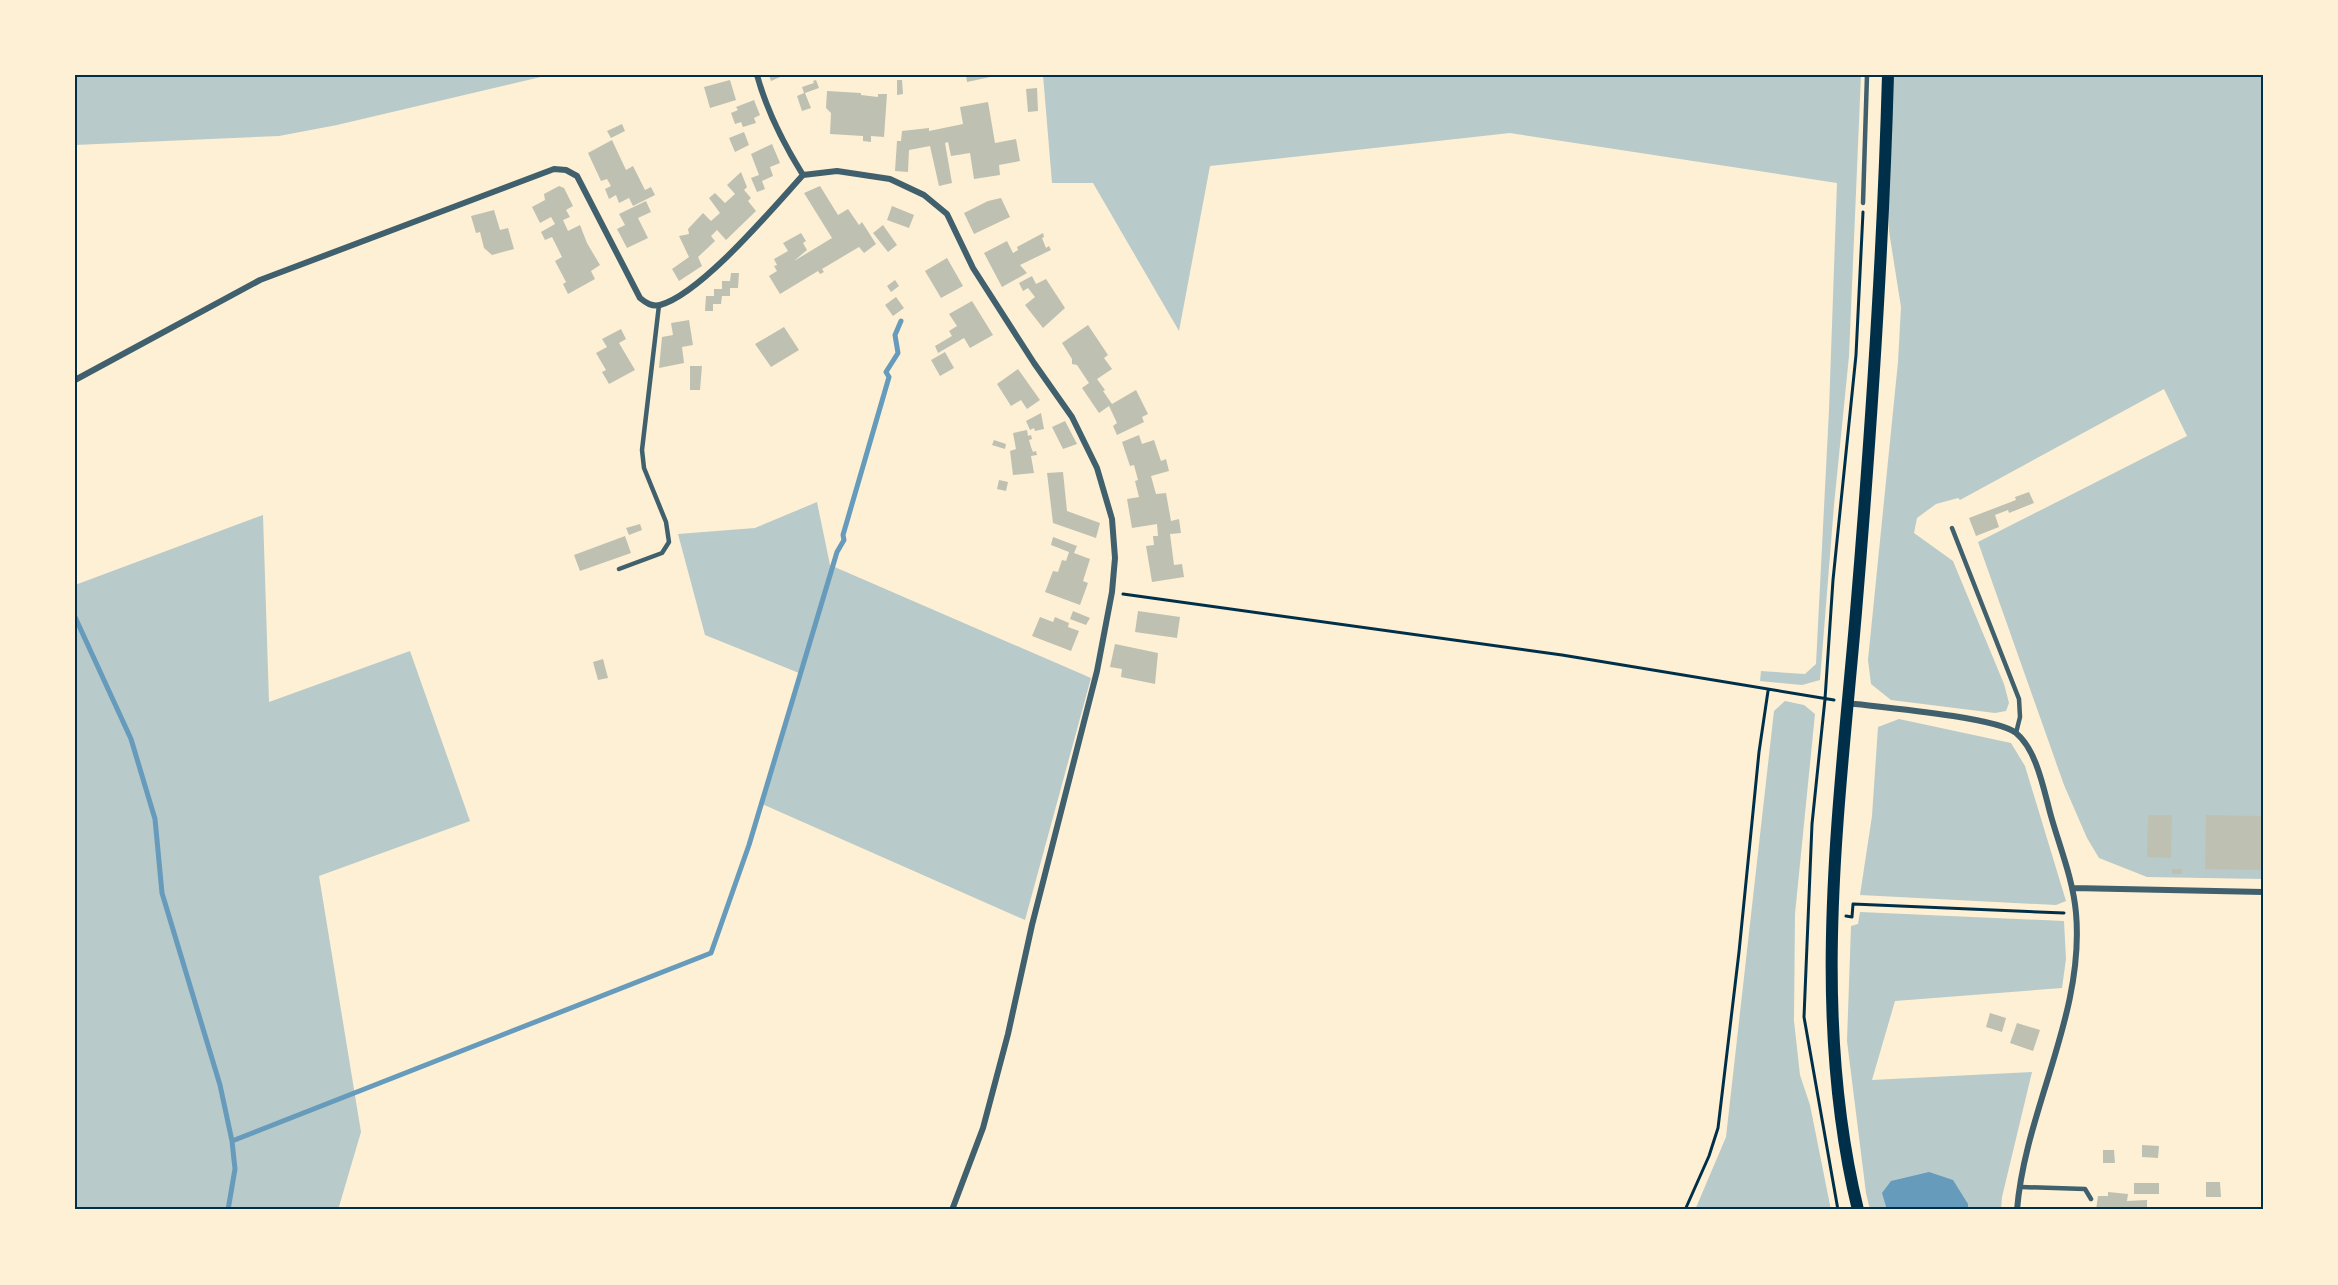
<svg xmlns="http://www.w3.org/2000/svg" width="2338" height="1285" font-family="Commissioner,sans-serif">
	<rect width="100%" height="100%" fill="#fdf0d5"/>
	<!-- green -->
	<path fill="#b9caca" d="M75,75H549L337,125L279,136L75,145Z
		M1043,75H1861L1849,356L1834,505L1820,680L1802,685L1760,681L1761,671L1805,674L1816,664L1829,410L1837,183L1510,133L1210,166L1179,331L1093,183H1052Z
		M1885,75H2263V879L2147,877L2099,858L2087,838L2064,785L1978,542L2187,436L2164,389L1960,500L1958,498L1936,504L1917,518L1914,533L1953,561L2004,684L2009,703L2006,711L1995,713L1891,700L1871,684L1868,660L1898,362L1901,307L1889,231L1884,116Z
		M817,502L830,565L1091,678L1025,920L762,804L799,673L705,635L678,534L755,528Z
		M263,515L269,702L410,651L470,821L319,876L361,1132L338,1210H75V585Z
		M1785,701L1804,705L1815,714L1795,914L1794,1021L1800,1075L1810,1105L1831,1210H1695L1726,1137L1774,711Z
		M1899,719L2011,743L2025,766L2066,901L2056,905L1860,895L1872,816L1878,727Z
		M1860,912L2064,921L2066,959L2062,988L1895,1001L1872,1080L2032,1072L2002,1197L2001,1210H1870L1866,1193L1847,1041L1851,926L1858,924Z"/>
	<!-- water -->
	<path fill="#669bbc" d="M1929,1172L1953,1180L1968,1204V1210H1887L1882,1193L1891,1181Z"/>
	<g fill="none" stroke-linecap="round" stroke-linejoin="round">
		<!-- stream -->
		<path stroke="#669bbc" stroke-width="5" d="M75,617L131,739L155,819L162,893L220,1085L232,1141L235,1169L228,1210
			M232,1141L711,953L749,845L837,552L844,540L843,535L889,377L886,372L898,353L895,335L901,321"/>
	</g>
	<!-- building -->
	<path fill="#bec0b2" d="M769,75H785L771,81Z
		M966,75H995V76L967,82Z
		M730,80L736,100L710,108L704,87Z
		M816,80L819,88L805,93L811,108L802,111L797,96L804,93L802,87L814,83L813,81Z
		M897,80H902L903,94L897,95Z
		M1037,88L1038,111L1028,112L1026,89Z
		M827,91L861,93V95L878,97V94H887L884,137L871,136V142L863,141V136L830,134L831,113L826,108Z
		M754,100L760,115L754,118L756,123L743,127L741,122L735,124L731,113L738,110L736,107Z
		M988,102L995,143L1016,139L1020,161L999,165L1000,175L974,179L970,153L951,156L948,142L945,143L952,183L939,186L930,146L909,150L908,172L895,171L897,141H901L902,131L929,128V131L963,124L960,107Z
		M622,124L625,131L611,138L607,131Z
		M744,132L749,145L735,152L729,138Z
		M612,140L626,170L633,166L645,190L651,187L655,195L633,206L629,198L619,203L616,195L609,199L605,189L611,186L607,179L601,181L588,153Z
		M772,144L780,163L770,167L773,176L762,181L765,189L757,192L751,178L759,175L751,154Z
		M741,172L747,187L744,190L751,198L748,201L756,211L726,240L717,230L711,236L715,241L698,257L702,266L679,281L672,269L689,257L679,236L689,234L688,229L703,213L711,221L720,213L709,198L715,193L725,203L735,194L727,185Z
		M559,186L564,188L573,206L566,210L570,217L563,220L568,231L580,225L587,243L600,265L591,271L595,279L568,294L563,284L566,282L555,261L562,257L552,237L545,240L541,232L555,224L551,217L540,223L532,207L545,200L544,194Z
		M820,186L838,215L848,209L859,225L862,222L876,244L864,253L859,247L822,269L824,272L820,274L818,271L780,294L769,276L777,271L774,266L777,265L774,259L788,251L783,243L801,233L806,241L803,243L807,250L794,261L832,238L804,193Z
		M1001,198L1010,217L974,234L964,213L988,201Z
		M646,201L651,212L638,218L648,238L627,248L617,229L625,225L619,214Z
		M892,206L914,215L909,228L887,220Z
		M494,210L500,230L508,228L514,249L492,255L484,248L480,232L476,233L471,216Z
		M883,225L897,245L888,252L873,233Z
		M1043,233L1044,237L1042,238L1046,248L1049,246L1051,250L1020,265L1027,273L1002,287L984,253L1007,241L1013,253L1018,250L1017,247Z
		M947,258L963,286L941,298L925,271Z
		M731,273H739L738,288H730V296H722L721,304H713V311H705L706,296H714V289H722V281H730Z
		M1032,276L1036,284L1046,279L1065,308L1043,328L1025,305L1035,297L1028,288L1023,291L1019,283Z
		M895,280L899,286L891,292L887,286Z
		M896,297L904,308L893,316L885,305Z
		M972,301L993,335L970,348L964,338L938,353L935,346L952,336L949,331L957,326L949,314Z
		M689,320L693,345L682,347L684,363L659,368L662,337L673,335L671,323Z
		M1088,325L1108,355L1104,358L1112,369L1097,379L1105,390L1103,391L1112,404L1136,390L1148,414L1142,417L1144,422L1117,435L1113,426L1117,423L1109,406L1099,413L1082,388L1089,383L1077,365L1072,364V359L1062,343Z
		M784,327L799,350L771,367L755,344Z
		M621,329L626,339L619,343L635,370L609,384L602,372L606,370L596,353L607,347L602,339Z
		M945,352L954,368L940,376L931,360Z
		M690,366H702L700,390H690Z
		M1018,369L1040,400L1027,409L1021,400L1011,406L997,384Z
		M1041,413L1044,429L1035,431L1034,428L1030,430L1026,421Z
		M1065,421L1077,444L1063,449L1052,427Z
		M1027,430L1028,436L1031,435L1032,439L1029,440L1031,447L1033,452L1036,451L1037,455L1031,456L1034,473L1013,475L1010,451L1016,449L1013,433Z
		M1139,435L1142,444L1154,440L1161,461L1166,459L1169,471L1151,476L1156,494L1166,493L1171,521L1179,519L1181,533L1170,534L1174,565L1182,564L1184,577L1152,582L1146,546L1154,545L1153,536H1158L1157,524L1132,528L1127,499L1139,497L1135,481L1138,480L1134,465L1130,466L1122,442Z
		M994,440L1006,444L1005,449L992,445Z
		M1063,472L1067,511L1100,523L1096,538L1053,523L1047,473Z
		M999,480L1008,482L1006,491L997,489Z
		M2029,492L2034,503L2009,513L2008,510L1995,515L1999,527L1976,536L1969,518L2016,500L2015,497Z
		M640,524L642,530L629,535L626,528Z
		M625,536L631,553L580,571L574,555Z
		M1053,537L1077,546L1074,553L1090,559L1083,581L1088,583L1080,605L1045,592L1053,571L1058,572L1062,560L1066,561L1069,552L1051,545Z
		M1073,611L1090,618L1086,625L1070,619Z
		M1138,611L1180,617L1177,638L1135,632Z
		M1040,617L1053,622L1055,617L1069,623L1068,627L1079,631L1071,651L1032,636Z
		M1115,644L1158,653L1155,684L1121,677L1122,669L1110,667Z
		M603,659L608,678L598,680L593,662Z
		M2148,815H2172L2171,858L2147,857Z
		M2206,815L2263,816V870L2205,869Z
		M2172,869H2182V874H2172Z
		M1990,1013L2006,1018L2002,1032L1986,1027Z
		M2017,1023L2040,1030L2033,1051L2010,1043Z
		M2142,1145L2159,1146L2158,1158L2142,1157Z
		M2103,1150H2114L2115,1163H2103Z
		M2206,1182H2220L2221,1197H2206Z
		M2134,1183H2159V1194H2134Z
		M2108,1192L2128,1194L2127,1201L2147,1200V1210H2096L2098,1196H2108Z"/>
	<g fill="none" stroke-linecap="round" stroke-linejoin="round">
		<!-- path -->
		<path stroke="#003049" stroke-width="3" d="M1123,594L1562,655L1834,700
			M1846,916L1852,917L1853,904L2064,913
			M1685,1210L1709,1156L1718,1128L1739,952L1759,752L1768,691
			M1838,1210L1804,1017L1812,824L1825,699L1833,580L1856,355L1863,212"/>
		<!-- service -->
		<path stroke="#3f606c" stroke-width="4.5" d="M1863,203L1867,75
			M1952,528L2019,699L2020,717L2016,733
			M619,569L662,553L669,542L666,522L644,468L642,450L659,305
			M2021,1187L2085,1189L2091,1199"/>
		<!-- minor -->
		<path stroke="#3f606c" stroke-width="6" d="M757,75C767,112 783,143 803,175
			M803,175L837,171L890,179L924,195L947,214L973,268L1034,363L1072,417L1097,468L1112,519L1115,558L1112,592L1097,671L1032,925L1008,1034L983,1128L952,1210
			M75,380L260,280L554,169L566,170L577,176L640,298C646,303 652,307 660,305C701,294 773,208 803,175
			M1847,703C1879,707 1996,717 2016,733C2037,750 2044,791 2051,816C2060,848 2073,879 2076,913C2085,1015 2025,1110 2017,1210
			M2073,888L2263,892"/>
		<!-- secondary -->
		<path stroke="#003049" stroke-width="12" d="M1858,1210C1810,1013 1839,811 1856,612C1871,433 1883,254 1888,75"/>
	</g>
	<!-- border -->
	<rect width="2338" height="1285" fill="none" stroke="#fdf0d5" stroke-width="153"/>
	<rect x="76" y="76" width="2186" height="1132" fill="none" stroke="#003049" stroke-width="2"/>
</svg>
